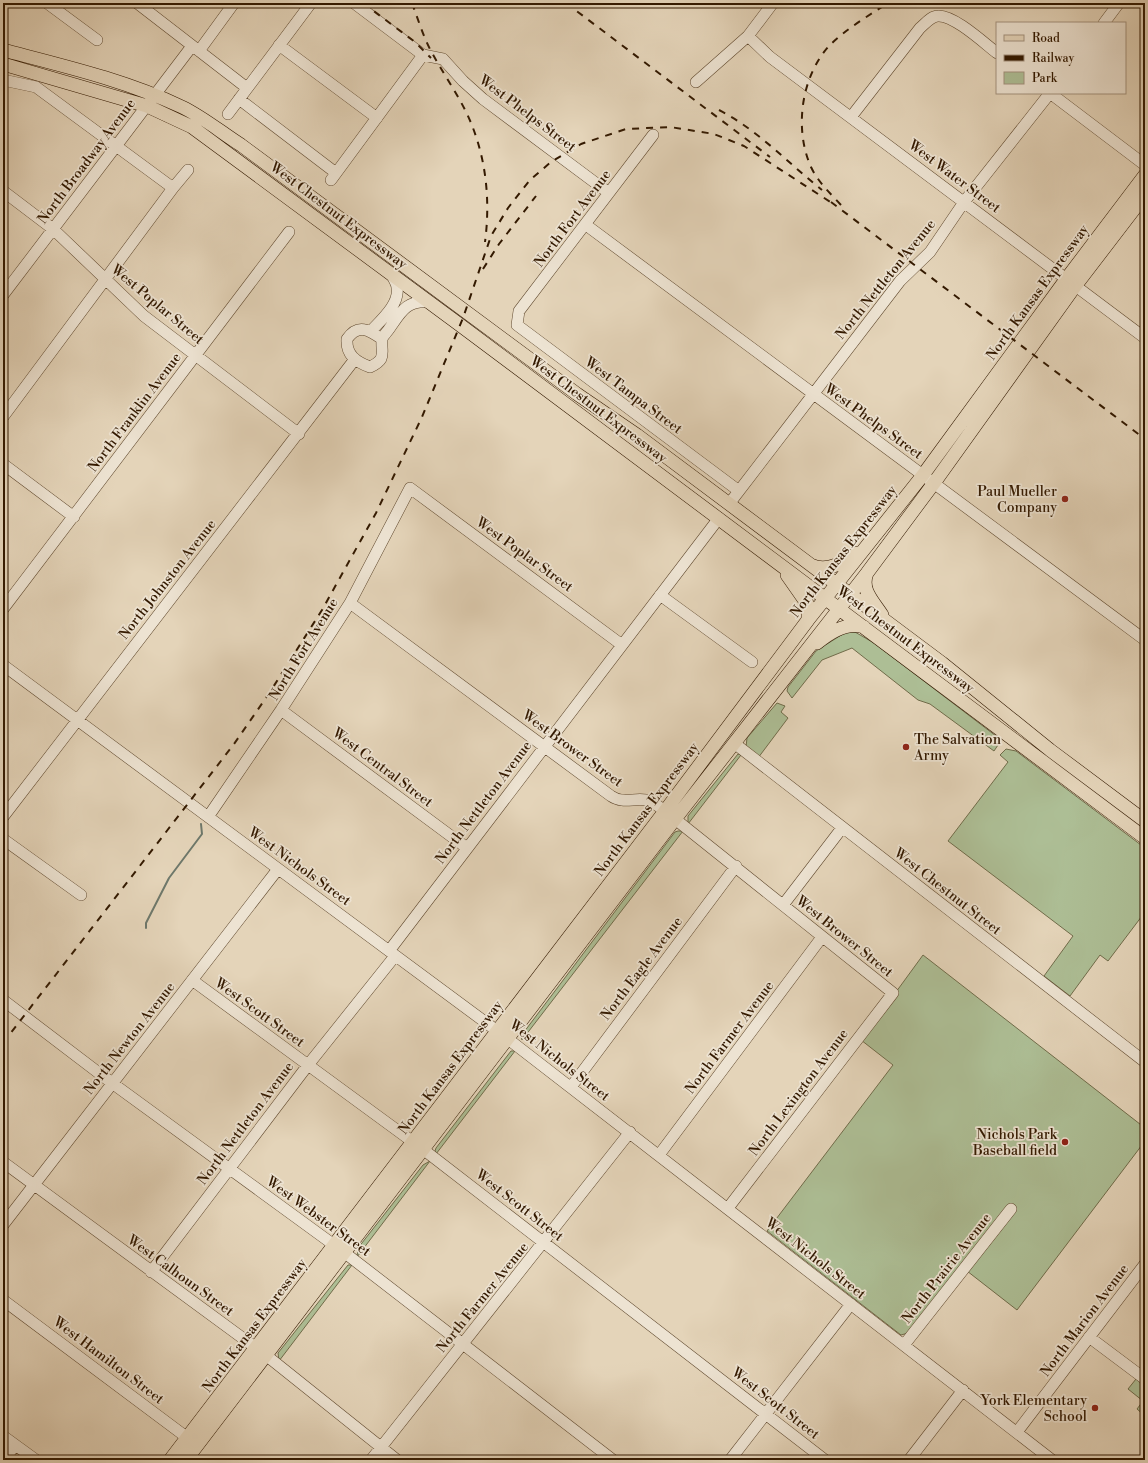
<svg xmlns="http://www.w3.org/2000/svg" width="1148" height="1463" font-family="'Libre Bodoni',serif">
	<rect width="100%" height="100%" fill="#e4d4b9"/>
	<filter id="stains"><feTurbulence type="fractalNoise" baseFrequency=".005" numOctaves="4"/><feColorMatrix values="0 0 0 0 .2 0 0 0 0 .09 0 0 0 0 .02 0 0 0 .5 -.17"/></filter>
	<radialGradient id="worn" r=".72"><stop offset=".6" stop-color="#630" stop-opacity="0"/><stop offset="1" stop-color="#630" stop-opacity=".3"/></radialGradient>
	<!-- green -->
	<path fill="#adbe95" stroke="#706c4a" d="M846,632H855L874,643L996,736L998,745L994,751L930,704L918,700L852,648L822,660L792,698L787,691L788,687L816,651Z
		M777,703L785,706L781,712L788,718L758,758L746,747L747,738Z
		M1006,749L1016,751L1145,848V912L1108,961L1100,955L1070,996L1044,976L1073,936L948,841L1008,762L1000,755Z
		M738,754L741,755L688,824V816Z
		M678,831H683L522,1040L521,1036L524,1032L675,832Z
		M923,955L1145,1128V1141L1017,1310L967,1271L908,1333L901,1335L767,1231L893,1065L861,1040Z
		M511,1051H515L436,1154L435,1151L436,1148Z
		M430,1161L357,1257L358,1248L423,1165Z
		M348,1265H352L279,1361L278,1353Z
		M1136,1379L1145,1386V1416L1137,1409L1143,1401L1128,1389Z"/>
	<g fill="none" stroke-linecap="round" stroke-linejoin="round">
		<!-- stream -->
		<path stroke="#6e786b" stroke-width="2" d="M146,928V923L169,878L202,834L201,824"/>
		<defs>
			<path id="minor" d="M47,3L97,40
				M137,3L247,88
				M354,3L423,55L443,59L463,81L483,99L609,193
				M1104,23L1119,3
				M748,36L770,57L1145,338
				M279,45L377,118
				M199,51L234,3
				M3,80L36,87L173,188
				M696,82L748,36L773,3
				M1050,93L1145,165
				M239,99L336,173
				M228,114L311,3
				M851,117L920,28C925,24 931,16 938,16C954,15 984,43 997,53
				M653,135L519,311L517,325L739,491
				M331,180L423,55
				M3,191L53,229L144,316L299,434
				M586,225L1145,640
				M3,295L192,46
				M371,331C380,321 400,304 397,288C397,283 392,277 391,273
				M382,339C369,330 358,323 347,339C346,355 356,362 370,367C387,359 381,354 382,340C382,337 387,332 389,329C401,312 406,300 429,302
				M3,417L173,188L188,170
				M3,464L74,517
				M729,504L900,281L930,252L964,202L1050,93
				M660,595L752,662
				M350,603L611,796C623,804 633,798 646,800C653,801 659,807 665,811L893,993L728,1208
				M3,609L289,232
				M3,665L508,1039L1052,1460
				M281,710L467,848
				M734,743L1145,1062
				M3,817L355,359
				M208,817L281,710L350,603L410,488L622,645
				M3,839L81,895
				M783,905L842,828
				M389,951L719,518
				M192,980L424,1150L825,1460
				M3,1000L112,1083L345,1253L613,1460
				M571,1087L736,866
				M659,1155L822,937
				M3,1162L267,1356L397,1460
				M3,1225L278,869
				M151,1272L308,1065L395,956
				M3,1300L193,1442
				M1089,1337L1145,1379
				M904,1345L1011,1209
				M1017,1432L1145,1264
				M3,1436L36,1460
				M4,1460L15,1445
				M371,1460L630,1132
				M730,1460L851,1304
				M909,1460L963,1390"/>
			<path id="major" d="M3,50C64,66 125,80 182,107C203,117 222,133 241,145L577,394L637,435L942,663L1050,750L1145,821
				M3,64L147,106L192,127L460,325L1145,838
				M811,565C827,573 844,562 857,553
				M867,573C860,590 874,602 882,615
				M787,575L808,605V620
				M817,643C829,633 847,621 864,627
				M170,1460L665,811L808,620L923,475L1067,278L1145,175
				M186,1460L675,819L867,573L934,483L1076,285L1145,195"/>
		</defs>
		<!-- minor casing -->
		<use href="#minor" stroke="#5f482e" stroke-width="12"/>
		<!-- major casing -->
		<use href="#major" stroke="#331900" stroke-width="14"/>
		<!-- minor -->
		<use href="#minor" stroke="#ede3d2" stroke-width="11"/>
		<!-- major -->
		<use href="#major" stroke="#e4d4b9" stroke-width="13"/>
		<!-- rail -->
		<path stroke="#331900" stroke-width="2" stroke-dasharray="7 7" stroke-linecap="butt" d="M363,3L415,42L431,58
			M412,3C418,19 423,36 431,51C445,77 463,101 473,128C487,165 490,204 485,242
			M566,3L770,157
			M719,110C758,130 788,163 822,190
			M831,202L1145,439
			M841,205C830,193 818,182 811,167C794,129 801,77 829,46C846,29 868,16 888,3
			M483,269L499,244L536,196
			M3,1043L234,744L270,692L322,610L376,513L422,417L463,318L491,236L508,208L530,180L551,162L581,144L626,129L670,127L714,134L744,146L835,205"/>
	</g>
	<!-- markers -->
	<g fill="#8f2418" stroke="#ede3d2" stroke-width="1.5">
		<circle cx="1065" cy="499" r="4"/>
		<circle cx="906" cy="747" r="4"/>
		<circle cx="1065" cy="1142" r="4"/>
		<circle cx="1095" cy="1408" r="4"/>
	</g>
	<g text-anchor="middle" stroke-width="3.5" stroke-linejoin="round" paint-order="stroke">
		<!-- street labels -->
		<g font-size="14" fill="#331900" stroke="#ede3d2">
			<text transform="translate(528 113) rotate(37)" y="5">West Phelps Street</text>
			<text transform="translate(86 161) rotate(-53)" y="5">North Broadway Avenue</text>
			<text transform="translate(955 176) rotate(37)" y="5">West Water Street</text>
			<text transform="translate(339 215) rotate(37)" y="5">West Chestnut Expressway</text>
			<text transform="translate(572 218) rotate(-53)" y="5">North Fort Avenue</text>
			<text transform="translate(885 279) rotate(-51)" y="5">North Nettleton Avenue</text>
			<text transform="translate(1037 292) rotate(-54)" y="5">North Kansas Expressway</text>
			<text transform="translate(158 304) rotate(40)" y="5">West Poplar Street</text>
			<text transform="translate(634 395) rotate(37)" y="5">West Tampa Street</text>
			<text transform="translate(599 409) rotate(37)" y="5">West Chestnut Expressway</text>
			<text transform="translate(134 412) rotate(-53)" y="5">North Franklin Avenue</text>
			<text transform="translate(874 421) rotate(36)" y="5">West Phelps Street</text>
			<text transform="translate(843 551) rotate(-52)" y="5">North Kansas Expressway</text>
			<text transform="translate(525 554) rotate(36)" y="5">West Poplar Street</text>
			<text transform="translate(167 579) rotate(-52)" y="5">North Johnston Avenue</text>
			<text transform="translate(906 639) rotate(37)" y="5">West Chestnut Expressway</text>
			<text transform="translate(303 649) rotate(-58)" y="5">North Fort Avenue</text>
			<text transform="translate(573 748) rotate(36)" y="5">West Brower Street</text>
			<text transform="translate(383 767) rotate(37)" y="5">West Central Street</text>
			<text transform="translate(483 802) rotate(-53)" y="5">North Nettleton Avenue</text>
			<text transform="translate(646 809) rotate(-53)" y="5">North Kansas Expressway</text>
			<text transform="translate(300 866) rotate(36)" y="5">West Nichols Street</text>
			<text transform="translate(948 891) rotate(38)" y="5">West Chestnut Street</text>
			<text transform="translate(845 936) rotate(39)" y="5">West Brower Street</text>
			<text transform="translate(641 968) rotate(-53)" y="5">North Eagle Avenue</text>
			<text transform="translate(260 1012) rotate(36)" y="5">West Scott Street</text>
			<text transform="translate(729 1037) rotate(-53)" y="5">North Farmer Avenue</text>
			<text transform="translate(129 1038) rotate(-52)" y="5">North Newton Avenue</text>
			<text transform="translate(560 1060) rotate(38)" y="5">West Nichols Street</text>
			<text transform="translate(450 1067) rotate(-53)" y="5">North Kansas Expressway</text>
			<text transform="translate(798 1092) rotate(-53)" y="5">North Lexington Avenue</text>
			<text transform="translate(245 1123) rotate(-53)" y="5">North Nettleton Avenue</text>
			<text transform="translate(520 1205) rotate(38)" y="5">West Scott Street</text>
			<text transform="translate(319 1216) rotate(36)" y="5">West Webster Street</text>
			<text transform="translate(816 1258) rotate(38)" y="5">West Nichols Street</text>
			<text transform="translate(946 1268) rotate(-52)" y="5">North Prairie Avenue</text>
			<text transform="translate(181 1275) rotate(36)" y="5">West Calhoun Street</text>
			<text transform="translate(482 1297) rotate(-51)" y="5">North Farmer Avenue</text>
			<text transform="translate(1084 1320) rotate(-53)" y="5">North Marion Avenue</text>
			<text transform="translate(254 1325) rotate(-53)" y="5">North Kansas Expressway</text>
			<text transform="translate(109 1360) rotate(37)" y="5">West Hamilton Street</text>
			<text transform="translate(776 1403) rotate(38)" y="5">West Scott Street</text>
		</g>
		<!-- poi labels -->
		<g font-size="14" fill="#331900" stroke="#ede3d2" text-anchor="end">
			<text x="1057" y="496">Paul Mueller<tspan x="1057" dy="16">Company</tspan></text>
			<text x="914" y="744" text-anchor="start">The Salvation<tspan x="914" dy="16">Army</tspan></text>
			<text x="1057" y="1139">Nichols Park<tspan x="1057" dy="16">Baseball field</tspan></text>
			<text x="1087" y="1405">York Elementary<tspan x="1087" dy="16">School</tspan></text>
		</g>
	</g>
	<!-- margin -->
	<rect width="1148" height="1463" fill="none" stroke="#e4d4b9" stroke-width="16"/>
	<rect x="4" y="4" width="1140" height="1455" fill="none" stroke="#331900" stroke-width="2"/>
	<rect x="8" y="8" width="1132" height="1447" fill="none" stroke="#331900"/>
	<!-- legend -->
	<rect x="996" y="22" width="130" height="72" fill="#ede3d2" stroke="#a3927e"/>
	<rect x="1004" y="35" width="20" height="6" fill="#e4d4b9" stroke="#a3927e"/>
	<text x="1032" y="42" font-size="12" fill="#331900">Road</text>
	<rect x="1004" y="55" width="20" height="6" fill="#331900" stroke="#a3927e"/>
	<text x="1032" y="62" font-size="12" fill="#331900">Railway</text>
	<rect x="1004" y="72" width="20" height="12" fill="#adbe95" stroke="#a3927e"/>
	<text x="1032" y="82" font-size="12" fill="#331900">Park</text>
	<rect width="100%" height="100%" filter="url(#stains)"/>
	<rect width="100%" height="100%" fill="url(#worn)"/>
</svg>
